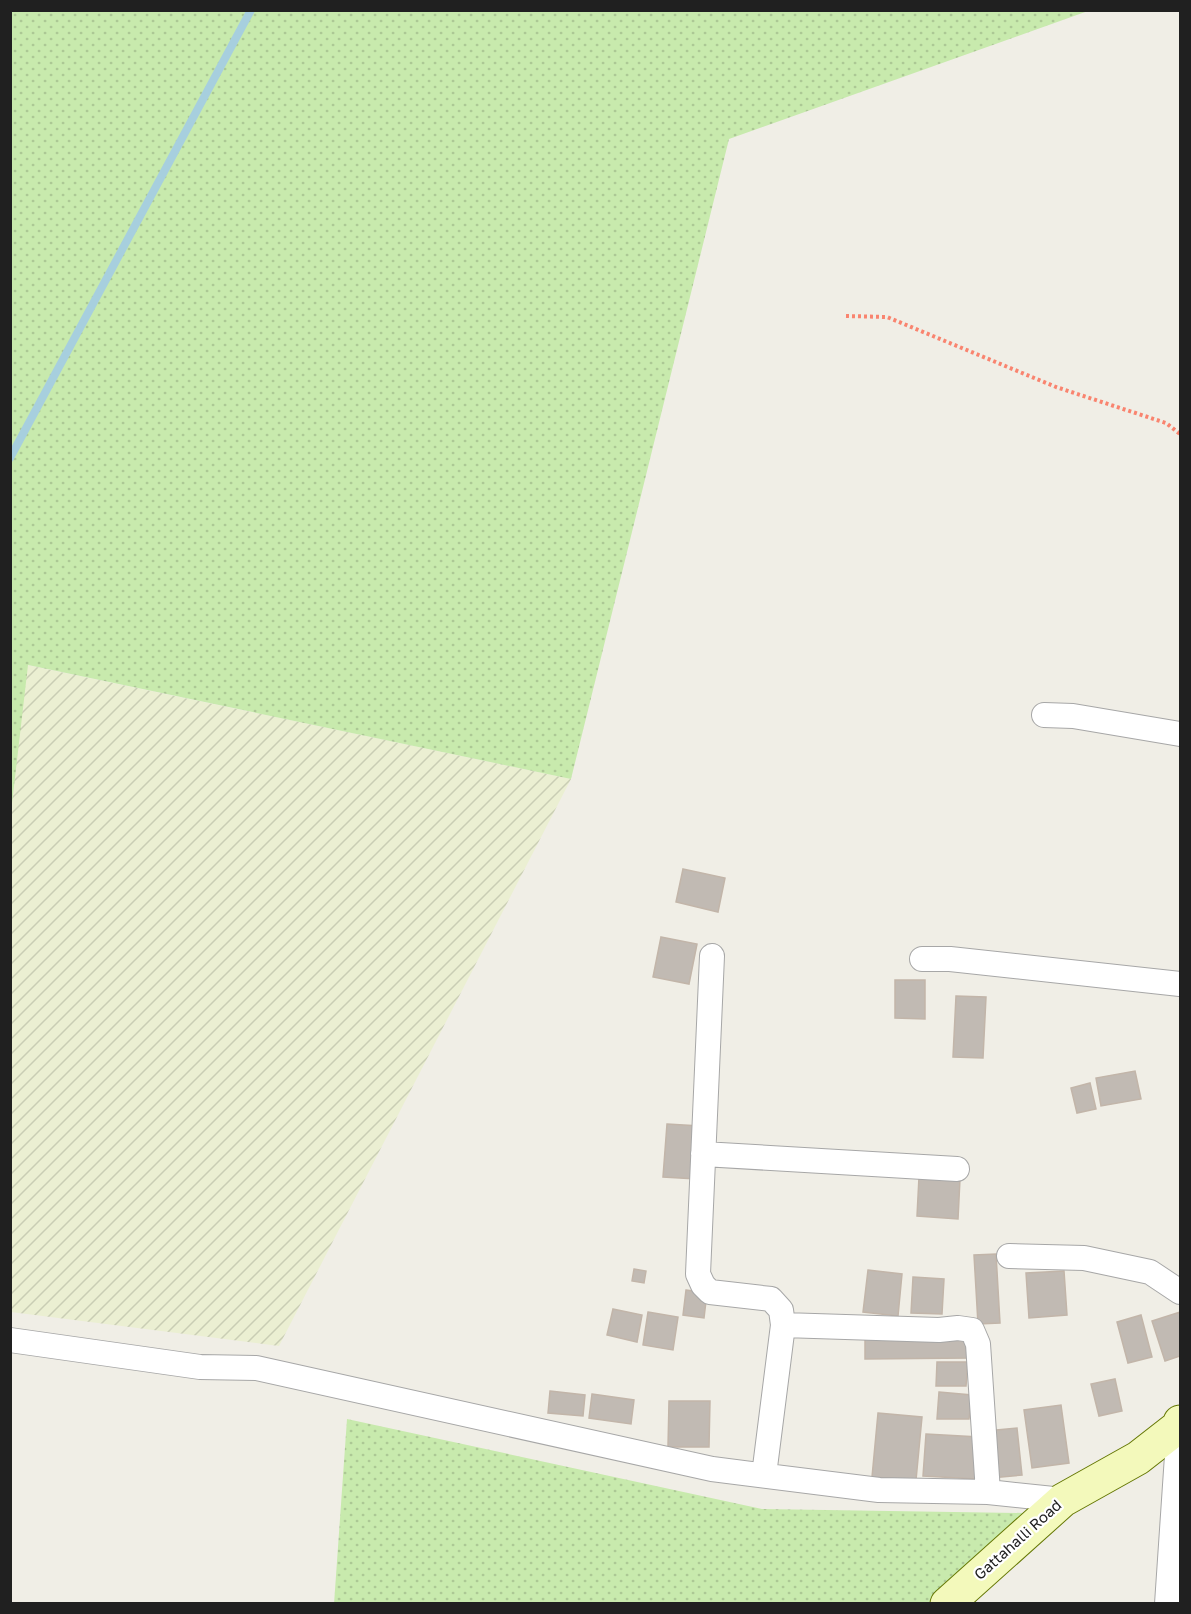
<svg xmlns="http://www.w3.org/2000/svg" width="1191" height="1614" font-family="'Golos Text',sans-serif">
	<defs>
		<pattern id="farmland-furrows" width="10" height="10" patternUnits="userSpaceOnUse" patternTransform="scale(1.5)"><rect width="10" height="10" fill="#ebefd2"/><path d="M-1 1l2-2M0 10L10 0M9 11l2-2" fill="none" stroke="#c9cdb4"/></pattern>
		<pattern id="grass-dots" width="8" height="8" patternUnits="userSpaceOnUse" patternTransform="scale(1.5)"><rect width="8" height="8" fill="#c8eaad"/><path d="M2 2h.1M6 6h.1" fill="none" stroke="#acc895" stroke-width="1.8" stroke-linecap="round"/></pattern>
	</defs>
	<rect width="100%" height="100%" fill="#f0eee6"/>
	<!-- farmland -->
	<path fill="url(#farmland-furrows)" d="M27,665L571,779L279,1346L11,1312L10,812Z"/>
	<!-- grass -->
	<path fill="url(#grass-dots)" d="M11,10H1088V11L729,139L571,779L28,665L11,812Z
		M347,1419L762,1509L1025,1513L929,1603L334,1604Z"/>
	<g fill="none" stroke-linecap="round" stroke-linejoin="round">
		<!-- stream -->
		<path stroke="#a7cfde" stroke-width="8" d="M10,458L251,10"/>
	</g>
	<!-- building -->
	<path fill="#c1bab3" stroke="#c2b5a9" stroke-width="1.5" d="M683,869L725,878L718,912L676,902Z
		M661,937L697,944L689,984L653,977Z
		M895,980H925V1019L895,1018Z
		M956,996L986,997L983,1058L953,1057Z
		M1135,1071L1141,1099L1101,1106L1096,1078Z
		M1090,1083L1096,1109L1077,1113L1071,1088Z
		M667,1124L700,1126L696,1179L663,1177Z
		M919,1177L960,1179L958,1219L917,1216Z
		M996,1254L1000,1323L978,1324L974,1255Z
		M634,1269L646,1271L644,1283L632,1281Z
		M868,1270L902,1274L898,1316L863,1312Z
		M1064,1271L1067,1315L1029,1318L1026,1273Z
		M913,1277L944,1279L942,1314L911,1313Z
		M686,1290L707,1293L704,1318L683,1315Z
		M613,1309L642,1315L637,1342L607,1335Z
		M648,1312L678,1317L673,1350L643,1345Z
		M1180,1312V1356L1165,1361L1152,1321Z
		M1141,1315L1152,1357L1128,1363L1117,1322Z
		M865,1334L971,1337L970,1358L865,1359Z
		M937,1362H968L966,1386H936Z
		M1115,1379L1122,1411L1099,1416L1091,1384Z
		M550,1391L585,1395L583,1416L548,1413Z
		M939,1392L972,1395L969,1419H937Z
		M592,1394L634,1400L631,1424L589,1418Z
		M669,1401H710L709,1447H668Z
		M1061,1405L1069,1463L1032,1468L1024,1410Z
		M878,1413L922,1417L916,1480L872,1477Z
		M1017,1428L1022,1475L991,1478L986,1431Z
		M926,1434L979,1437L976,1479L923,1476Z"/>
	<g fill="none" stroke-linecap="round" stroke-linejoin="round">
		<defs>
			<path id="street" d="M1044,715L1073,716L1180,734
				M712,956L698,1274L703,1285L710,1292L771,1299L781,1310L783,1325L764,1475
				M922,959H950L1180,984
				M703,1154L957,1169
				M1009,1256L1084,1258L1150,1272L1180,1292
				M783,1325L939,1330L958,1328L972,1330L978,1344L988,1492
				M10,1340L200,1367L256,1368L712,1469L879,1490L988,1492L1063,1500
				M1167,1604L1179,1426"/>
			<path id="secondary" d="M947,1604L1063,1500L1138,1458L1179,1426L1180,1422"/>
		</defs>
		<!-- street casing -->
		<use href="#street" stroke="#a7a7a7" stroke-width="26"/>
		<!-- secondary casing -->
		<use href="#secondary" stroke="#667805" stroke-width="35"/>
		<!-- path -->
		<path stroke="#f9846f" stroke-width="4" stroke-dasharray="3 3" stroke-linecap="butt" d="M846,316L887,317L1056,387L1166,423L1180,434"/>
		<!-- street -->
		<use href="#street" stroke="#fff" stroke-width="24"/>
		<!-- secondary -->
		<use href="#secondary" stroke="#f3f9bb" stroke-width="33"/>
	</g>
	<g text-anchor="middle" stroke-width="4.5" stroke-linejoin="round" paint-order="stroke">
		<!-- street labels -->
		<g font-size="15" fill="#202020" stroke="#fff">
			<text transform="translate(1018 1540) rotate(-42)" y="5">Gattahalli Road</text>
		</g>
	</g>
	<!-- border -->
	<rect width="1191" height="1614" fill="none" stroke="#202020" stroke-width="24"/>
</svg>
